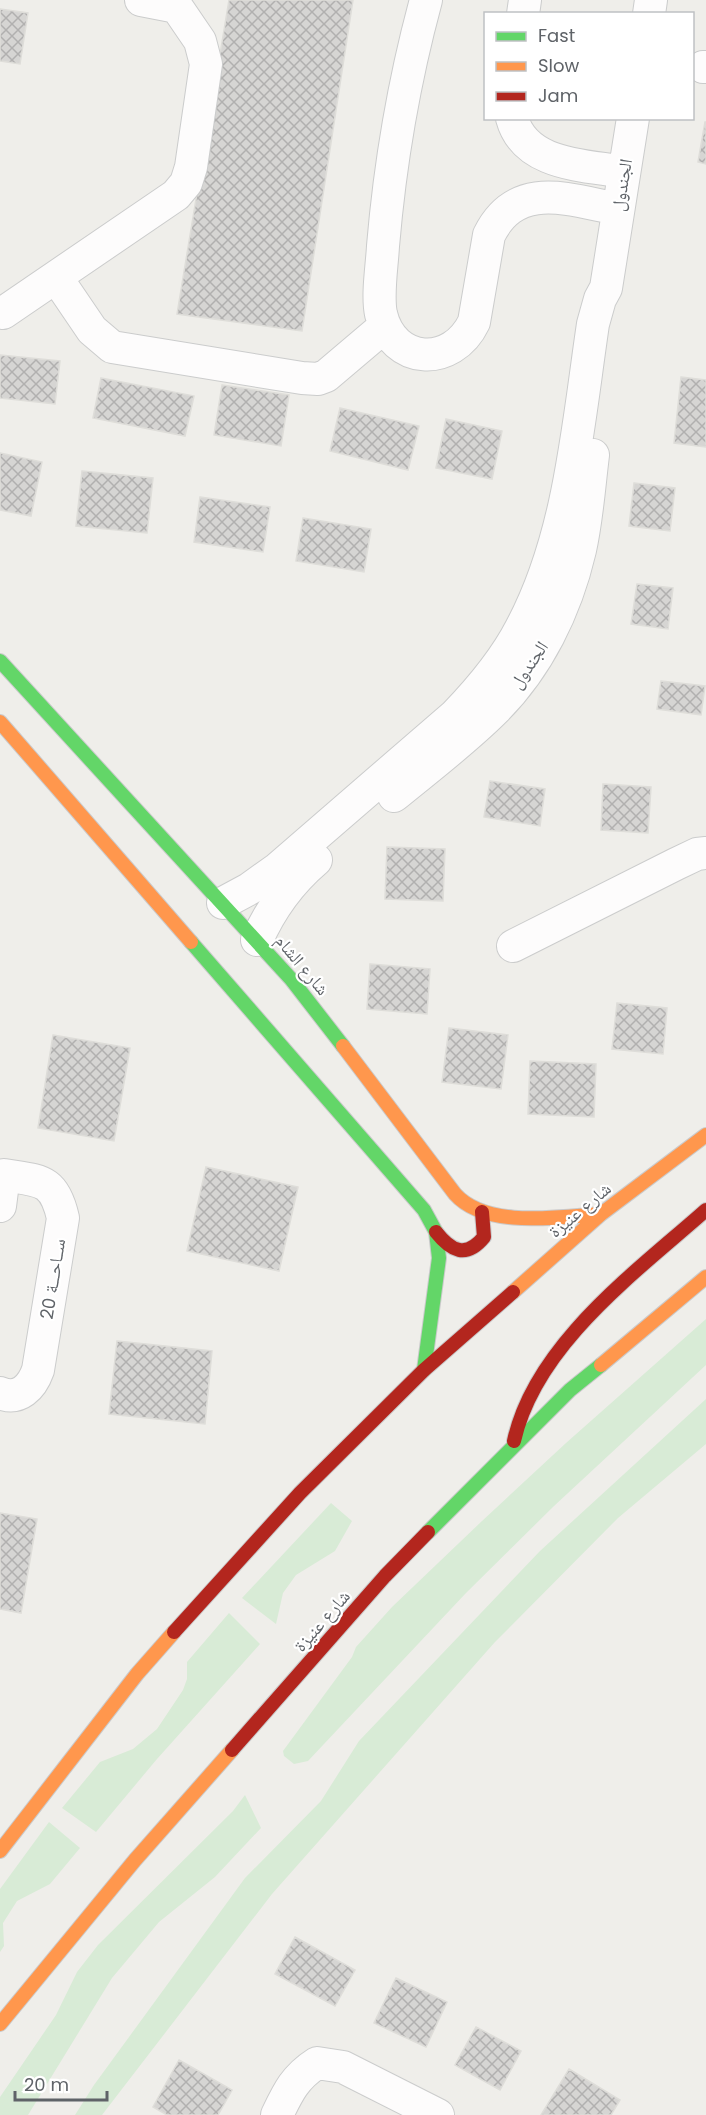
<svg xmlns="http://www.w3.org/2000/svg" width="706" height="2115" font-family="Poppins,'Noto Naskh Arabic',sans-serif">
	<defs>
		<pattern id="building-cross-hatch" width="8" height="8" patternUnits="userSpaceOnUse" patternTransform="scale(1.5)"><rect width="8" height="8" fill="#d6d5d3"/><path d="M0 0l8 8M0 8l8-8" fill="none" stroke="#b1b0af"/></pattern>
	</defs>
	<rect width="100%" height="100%" fill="#efeeea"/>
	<!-- green -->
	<path fill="#d8ebd6" d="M706,1319V1365L554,1506L466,1593L308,1761L294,1764L284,1756L283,1751L352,1657L356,1647L392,1607L482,1521L566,1443Z
		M706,1399V1444L618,1518L495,1642L272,1894L102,2115H75L94,2085L245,1878L321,1801L359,1741L540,1551Z
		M331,1503L352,1521L335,1551L296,1575L283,1593L276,1624L242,1598Z
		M229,1613L260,1644L157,1759L96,1832L62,1808L100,1762L133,1749L157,1729L183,1690L187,1679V1662Z
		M245,1795L261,1828L215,1877L159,1922L112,1978L28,2115H0V2097L56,2015L77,1972L98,1945L233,1811Z
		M49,1822L80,1848L50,1884L17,1901L3,1923L4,1946L0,1952V1889Z"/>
	<!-- building -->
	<path fill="url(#building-cross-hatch)" stroke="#deddd9" stroke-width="1.5" d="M229,0H353L302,331L177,314Z
		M0,9L28,13L20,64L0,61Z
		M705,122H706V164L698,162Z
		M0,355L60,361L55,404L0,398Z
		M681,377L706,380V447L674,443Z
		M101,378L194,396L185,436L93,418Z
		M222,385L289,395L281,446L214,435Z
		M340,408L419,426L408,470L330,451Z
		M446,419L502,431L492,479L436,468Z
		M0,453L42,462L31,516L0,510Z
		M82,471L153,478L147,533L76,526Z
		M634,483L675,488L670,531L629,526Z
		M200,497L270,507L263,552L194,542Z
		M303,518L371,529L364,572L296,561Z
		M637,584L673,588L668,629L631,624Z
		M661,681L705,686L701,715L657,709Z
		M490,781L545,789L540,826L484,817Z
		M603,784L651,787L648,833L601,830Z
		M387,847L445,849L443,901L385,899Z
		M370,964L430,969L427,1014L367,1009Z
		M617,1003L667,1008L663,1054L612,1049Z
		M449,1028L508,1035L501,1089L442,1082Z
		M53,1035L130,1048L114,1141L38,1128Z
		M530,1061L596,1064L594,1117L528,1114Z
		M206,1167L298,1187L279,1271L187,1251Z
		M117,1341L212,1351L205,1424L109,1414Z
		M0,1513L37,1519L21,1613L0,1609Z
		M295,1937L355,1970L335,2006L275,1974Z
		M396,1978L447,2002L426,2047L374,2023Z
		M476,2027L521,2051L500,2090L455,2065Z
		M179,2060L232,2090L218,2115H167L153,2107Z
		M569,2069L620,2100L611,2115H541Z"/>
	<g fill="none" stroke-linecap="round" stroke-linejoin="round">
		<defs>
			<path id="street" d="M141,0L177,7
				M426,0C404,81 390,163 383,246C382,266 377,295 381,314C393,365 452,368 474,322L489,235C517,179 569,200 618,209
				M523,14L525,0
				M649,14L651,0
				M703,67H706
				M512,118C525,166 585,165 624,172
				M56,277L92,330L112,347L302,378L318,379L326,376L385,326
				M3,313L176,195L186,183L191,167L206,64L200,41L172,0
				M394,796C428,768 464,741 495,710C538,667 566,610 580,550C587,519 589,487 593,455
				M223,903L249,889L277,869L455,715C481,688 504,661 521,628C570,537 578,424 593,324L600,299L606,288L633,118
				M257,940C271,908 289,883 316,860
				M513,946L676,864L697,854L706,853
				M0,1206L4,1175C40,1181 54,1178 63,1218L38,1370C32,1387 19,1401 0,1393
				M277,2115C288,2092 295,2077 317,2063L343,2067L438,2115"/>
			<path id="fast" d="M0,661L291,979L343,1046
				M191,942L424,1210L436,1232L439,1258L424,1370
				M428,1532L570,1390L601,1365"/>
			<path id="slow" d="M0,722L191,942
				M343,1046L455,1194C486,1229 559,1217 601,1214
				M513,1292L601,1214L706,1135
				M601,1365L706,1277
				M0,1851L137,1674L174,1632
				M0,2024L135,1860L232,1750"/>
			<path id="jam" d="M436,1232C451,1251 466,1259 484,1237L482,1212
				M514,1441C535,1345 636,1272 706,1210
				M174,1632L300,1493L424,1370L513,1292
				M232,1750L385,1576L428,1532"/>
		</defs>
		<!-- street casing -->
		<use href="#street" stroke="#cbcccc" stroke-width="34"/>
		<!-- fast casing -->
		<use href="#fast" stroke="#cacacb" stroke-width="16"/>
		<!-- slow casing -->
		<use href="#slow" stroke="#cacacb" stroke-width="16"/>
		<!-- jam casing -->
		<use href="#jam" stroke="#cacacb" stroke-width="16"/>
		<!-- street -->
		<use href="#street" stroke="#fdfcfc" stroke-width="32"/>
		<!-- fast -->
		<use href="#fast" stroke="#63d668" stroke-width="14"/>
		<!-- slow -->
		<use href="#slow" stroke="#ff974d" stroke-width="14"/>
		<!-- jam -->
		<use href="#jam" stroke="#b3261e" stroke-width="14"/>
	</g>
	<g text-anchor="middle" stroke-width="4.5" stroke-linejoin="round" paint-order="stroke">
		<!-- street labels -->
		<g font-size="18" fill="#5f6368" stroke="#fff">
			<text transform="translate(622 185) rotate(-81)" y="6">الجندول</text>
			<text transform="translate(529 665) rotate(-56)" y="6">الجندول</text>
			<text transform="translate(302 965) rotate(50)" y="6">شارع الشام</text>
			<text transform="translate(580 1210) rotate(-40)" y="6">شارع عنيزة</text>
			<text transform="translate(53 1279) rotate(-81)" y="6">ســاحـــة 20</text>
			<text transform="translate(322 1621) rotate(-49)" y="6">شارع عنيزة</text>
		</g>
	</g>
	<!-- legend -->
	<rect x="484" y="12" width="210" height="108" fill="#ffffff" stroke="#bfc1c3" stroke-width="1.5"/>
	<rect x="496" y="32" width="30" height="9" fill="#63d668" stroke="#bfc1c3" stroke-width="1.5"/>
	<text x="538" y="42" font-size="18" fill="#5f6368">Fast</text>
	<rect x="496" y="62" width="30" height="9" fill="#ff974d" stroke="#bfc1c3" stroke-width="1.5"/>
	<text x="538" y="72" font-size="18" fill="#5f6368">Slow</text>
	<rect x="496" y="92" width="30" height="9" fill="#b3261e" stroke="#bfc1c3" stroke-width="1.5"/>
	<text x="538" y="102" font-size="18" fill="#5f6368">Jam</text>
	<!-- scale -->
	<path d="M15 2091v9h92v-9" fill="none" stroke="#5f6368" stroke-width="3"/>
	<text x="24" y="2091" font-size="18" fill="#5f6368" stroke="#ffffff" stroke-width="4.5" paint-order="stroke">20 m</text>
</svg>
